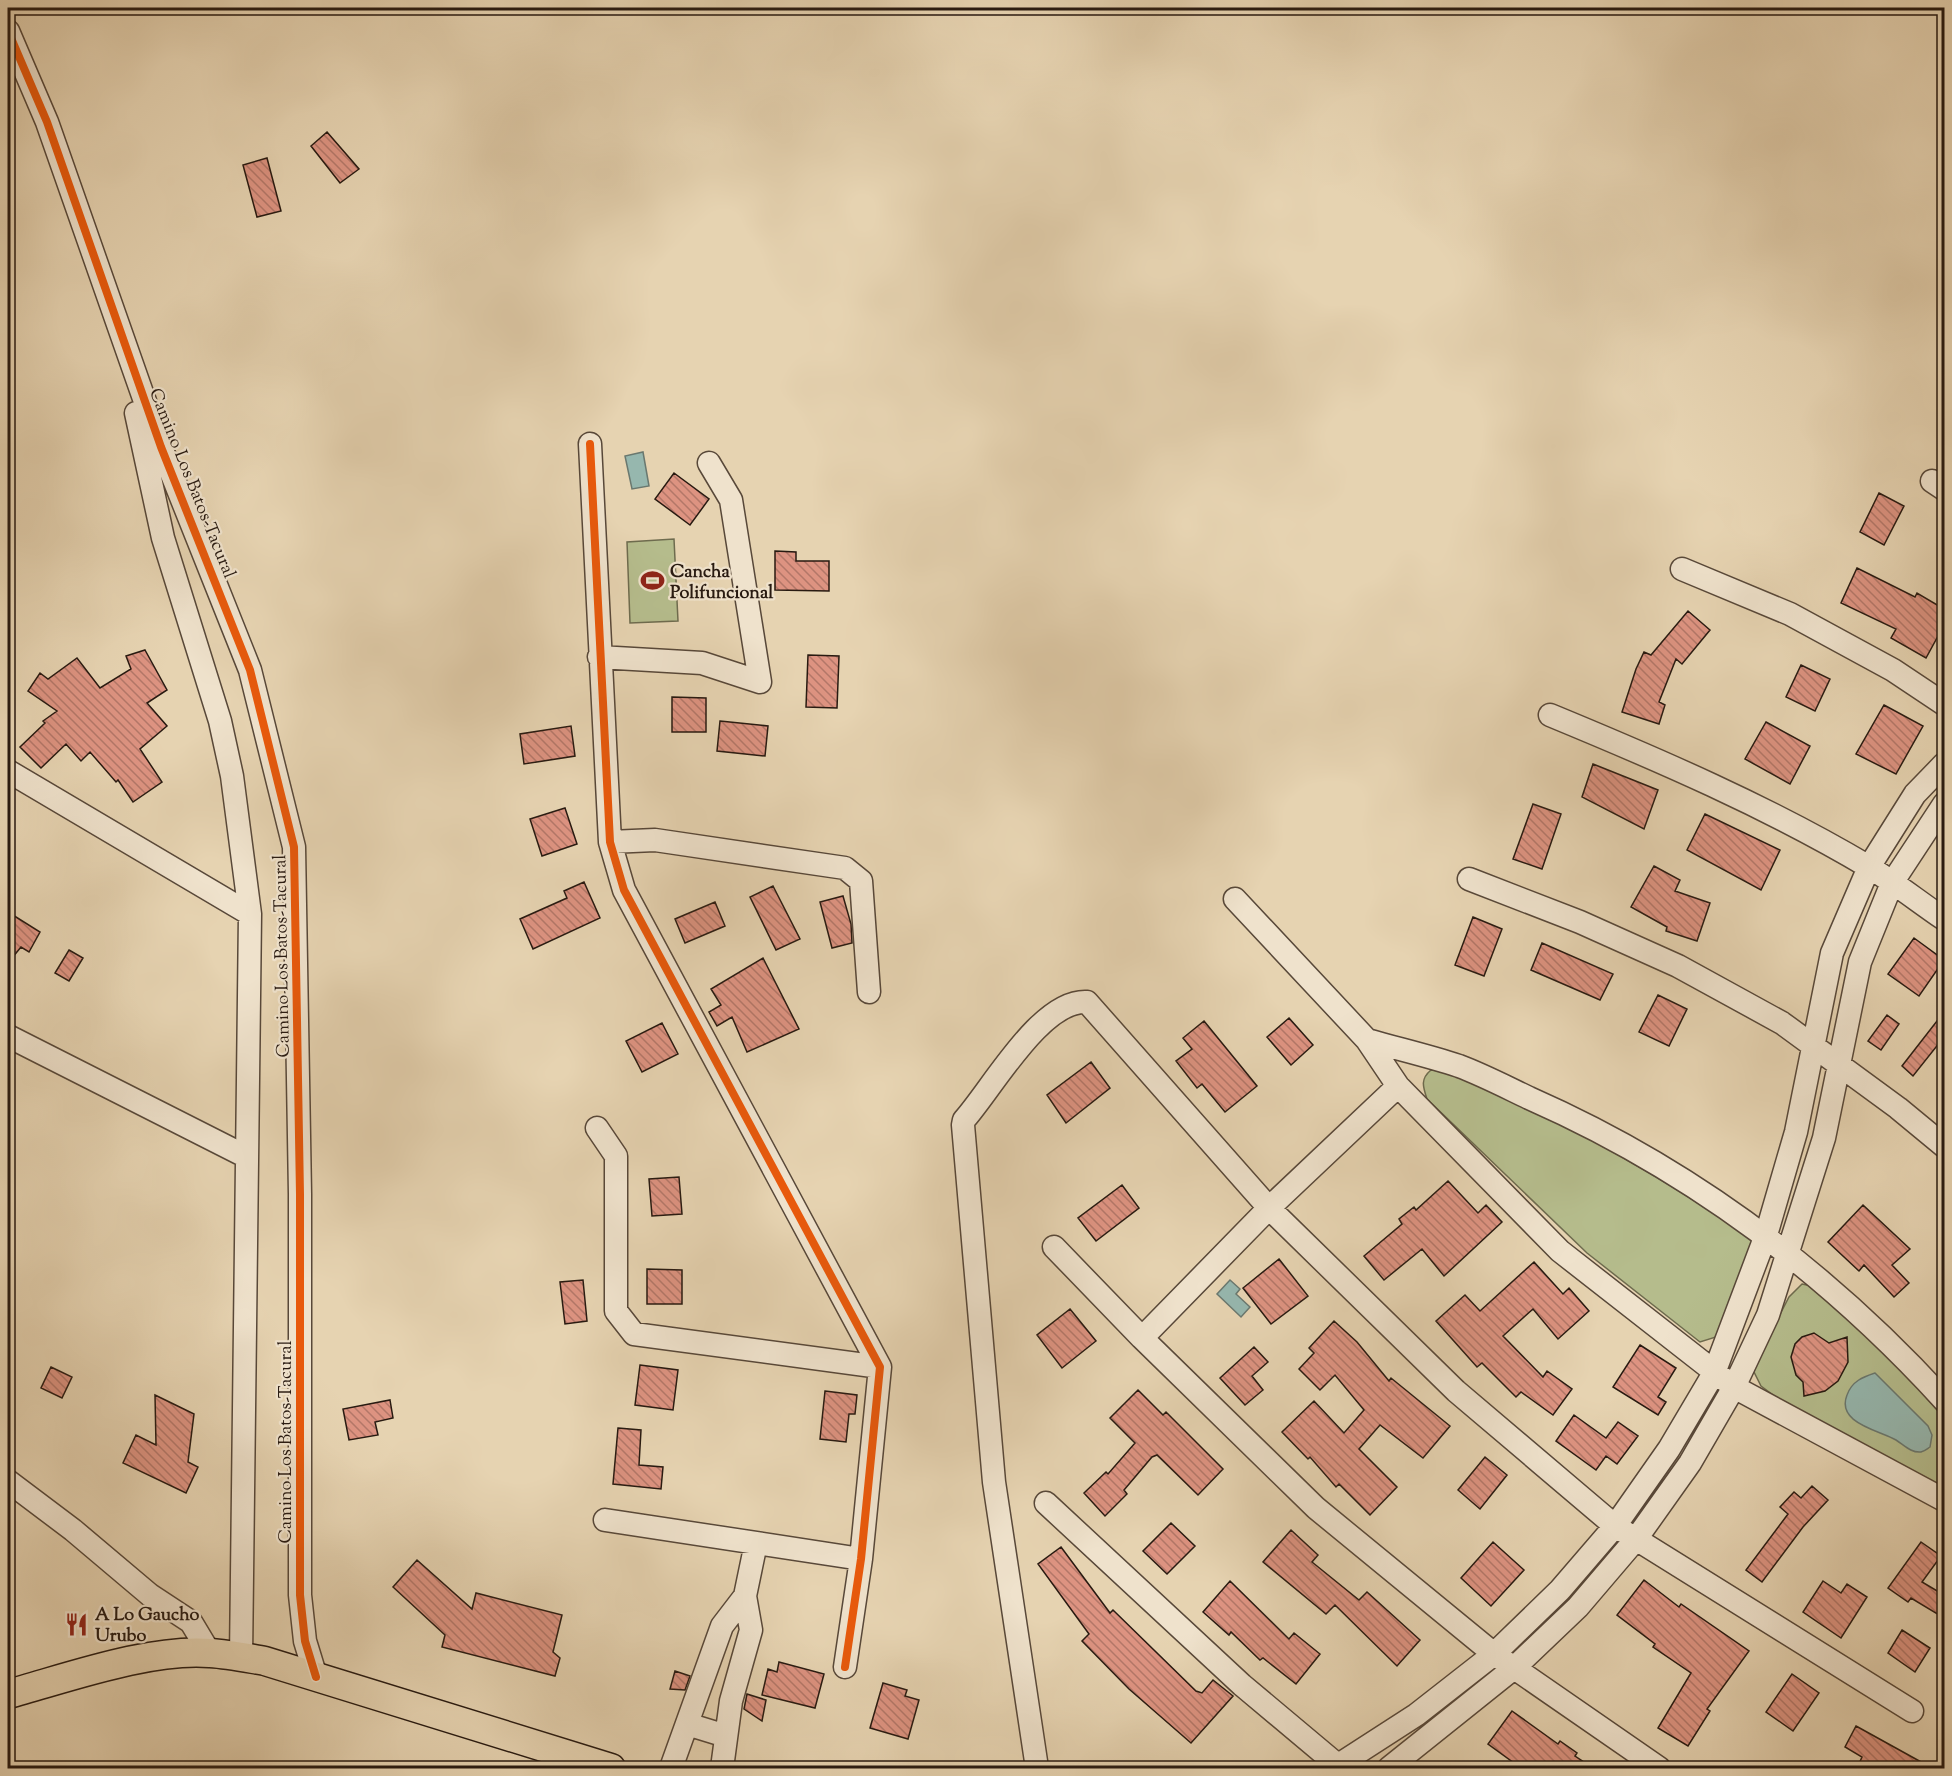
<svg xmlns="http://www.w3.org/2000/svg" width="1952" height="1776" font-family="'Sorts Mill Goudy',serif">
	<defs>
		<pattern id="building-back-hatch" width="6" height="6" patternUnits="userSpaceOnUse" patternTransform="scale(1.5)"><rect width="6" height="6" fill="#dd9381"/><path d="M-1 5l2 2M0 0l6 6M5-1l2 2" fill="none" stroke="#b37768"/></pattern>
	</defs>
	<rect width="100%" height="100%" fill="#e6d3b1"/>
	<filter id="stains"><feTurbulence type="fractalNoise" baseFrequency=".00333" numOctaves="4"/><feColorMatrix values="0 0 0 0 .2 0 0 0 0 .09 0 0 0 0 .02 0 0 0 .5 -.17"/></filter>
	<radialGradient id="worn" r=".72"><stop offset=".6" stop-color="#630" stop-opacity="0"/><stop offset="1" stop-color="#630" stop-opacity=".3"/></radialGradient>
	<!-- park -->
	<path fill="#b5bc8c" stroke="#6e6b4e" stroke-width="1.5" d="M674,539L678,621L630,623L627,542Z
		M1431,1070C1462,1071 1490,1089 1517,1102C1600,1142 1678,1187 1754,1241L1716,1337L1700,1342L1587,1253L1427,1099C1423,1087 1420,1079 1431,1070Z
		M1802,1284L1816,1287L1912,1381L1944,1418V1487L1785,1404L1761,1386L1752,1368L1789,1297Z"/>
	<!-- water -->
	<path fill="#96b7ae" stroke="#6a786f" stroke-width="1.5" d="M643,452L649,486L632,489L625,456Z
		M1230,1280L1240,1289L1236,1294L1250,1307L1241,1317L1217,1294Z
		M1875,1373L1928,1426L1932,1435L1930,1447C1927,1449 1925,1451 1921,1452C1911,1453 1904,1445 1896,1440C1878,1430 1836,1423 1847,1395C1852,1381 1863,1377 1875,1373Z"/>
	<!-- building -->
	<path fill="url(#building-back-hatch)" stroke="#281a11" stroke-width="1.5" d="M327,132L359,169L340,183L311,146Z
		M267,158L281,211L257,217L243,165Z
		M674,473L709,499L690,525L655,499Z
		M1879,493L1904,506L1884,545L1860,532Z
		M775,551L796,552V561H829V591L775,590Z
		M1857,568L1915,597L1917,593L1944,609V625L1926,658L1891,638L1896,629L1841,603Z
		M1688,611L1710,630L1682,664L1676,659L1659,702L1665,705L1659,724L1622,712L1636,669L1644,652L1651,655Z
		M145,650L167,690L147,703L167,726L140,749L162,782L133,802L118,780L116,782L90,752L81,761L66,744L41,768L20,747L45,723L43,721L57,711L28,691L40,673L48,679L77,658L100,688L131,669L126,656Z
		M808,655L839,656L837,708L806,707Z
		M1801,665L1830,679L1815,711L1786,697Z
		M672,697L706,698V732H672Z
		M1884,705L1923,726L1896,774L1856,754Z
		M720,721L768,726L765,756L717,751Z
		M1766,722L1810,746L1790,784L1745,759Z
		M571,726L575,756L524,764L520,734Z
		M1593,764L1658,790L1644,829L1582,797Z
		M1533,804L1561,814L1542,869L1513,859Z
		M565,808L577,844L542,856L530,819Z
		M1705,814L1780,850L1761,890L1687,850Z
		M1654,866L1680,880L1675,891L1710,903L1697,941L1666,931L1667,927L1631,907Z
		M584,882L600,918L533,949L520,919L567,898L564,891Z
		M773,886L800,939L776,950L750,897Z
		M843,896L851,924L852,943L832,948L820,902Z
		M715,902L725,926L685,943L675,919Z
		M8,912L40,932L29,952L21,947L8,963Z
		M1473,917L1502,929L1484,976L1455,965Z
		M1914,938L1944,960L1919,996L1888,974Z
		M1542,943L1613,974L1600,1000L1531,970Z
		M69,950L83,958L69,981L55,973Z
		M763,958L799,1029L747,1052L732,1017L717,1026L709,1012L721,1005L711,989Z
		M1658,995L1687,1009L1669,1046L1639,1032Z
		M1944,1012V1037L1913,1076L1902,1066Z
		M1887,1015L1899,1024L1881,1050L1868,1041Z
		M1289,1018L1313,1045L1291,1065L1267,1037Z
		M1204,1021L1257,1086L1225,1112L1202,1084L1197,1088L1176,1061L1192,1049L1183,1038Z
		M662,1023L678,1054L642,1072L626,1041Z
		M1091,1062L1110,1088L1066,1123L1047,1095Z
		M679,1177L682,1214L652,1216L649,1179Z
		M1448,1181L1478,1213L1486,1205L1502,1222L1444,1276L1422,1249L1384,1280L1364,1256L1402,1224L1399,1219L1414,1207L1416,1210Z
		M1122,1185L1139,1208L1096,1241L1078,1218Z
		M1863,1205L1910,1249L1892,1265L1909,1283L1894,1297L1864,1265L1859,1271L1828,1242Z
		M1279,1259L1308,1296L1271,1324L1243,1288Z
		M1534,1262L1563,1294L1569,1288L1589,1311L1558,1339L1533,1309L1503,1336L1543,1377L1547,1371L1572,1389L1553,1415L1521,1392L1516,1397L1482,1363L1477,1367L1436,1321L1465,1295L1480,1311Z
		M647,1269L682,1270V1304H647Z
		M583,1280L587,1321L565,1324L560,1282Z
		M1070,1309L1096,1341L1062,1368L1037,1335Z
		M1334,1321L1357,1342L1389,1381L1391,1378L1450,1426L1423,1458L1380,1425L1359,1449L1397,1487L1370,1515L1339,1484L1336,1487L1310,1457L1308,1459L1282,1432L1314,1401L1344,1433L1364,1410L1335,1375L1320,1390L1299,1369L1314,1353L1309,1348Z
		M1814,1333L1829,1343L1847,1337L1848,1362L1838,1381L1825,1391L1804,1396L1803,1382L1796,1375L1791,1357L1795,1344L1802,1337Z
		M1640,1345L1676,1368L1658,1397L1666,1402L1658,1415L1613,1387Z
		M1254,1347L1268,1362L1252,1376L1263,1390L1245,1405L1220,1378Z
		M640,1365L678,1370L673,1410L635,1405Z
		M51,1367L72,1377L62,1398L41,1388Z
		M1138,1390L1163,1415L1166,1412L1223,1469L1198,1495L1157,1455L1152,1457L1124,1490L1127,1494L1105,1516L1084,1493L1106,1472L1108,1474L1135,1443L1110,1418Z
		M825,1391L857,1395L855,1414H849L846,1442L820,1439Z
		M155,1395L194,1414L188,1462L198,1467L186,1493L123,1463L136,1435L156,1445Z
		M390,1400L393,1418L375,1422L378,1435L349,1440L343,1409Z
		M1574,1415L1606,1438L1618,1422L1638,1436L1617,1464L1606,1456L1596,1470L1556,1441Z
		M618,1428L641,1430L639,1465L663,1467L661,1489L613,1484Z
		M1485,1457L1507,1475L1480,1509L1458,1490Z
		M1812,1486L1828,1500L1803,1527L1762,1582L1746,1570L1788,1514L1780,1507L1794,1492L1801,1498Z
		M1171,1523L1195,1546L1167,1574L1143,1551Z
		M1291,1530L1318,1555L1312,1562L1359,1600L1367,1592L1420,1640L1397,1666L1335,1605L1326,1614L1263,1562Z
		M1493,1542L1524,1570L1491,1606L1461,1578Z
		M1921,1542L1941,1556L1922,1582L1944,1595V1618L1911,1598L1908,1602L1888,1588Z
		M1061,1547L1110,1613L1113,1610L1196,1691L1202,1693L1213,1680L1233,1696L1191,1743L1129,1689L1082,1641L1089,1634L1038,1564Z
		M417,1560L472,1609L476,1593L562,1615L553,1652L560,1658L555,1676L442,1647L445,1635L393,1587Z
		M1644,1580L1679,1607L1681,1604L1749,1651L1707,1709L1710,1711L1688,1746L1658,1728L1691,1673L1653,1647L1655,1644L1617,1615Z
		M1230,1581L1289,1639L1294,1633L1320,1654L1296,1684L1263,1658L1260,1660L1231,1632L1229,1635L1203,1612Z
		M1823,1581L1841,1593L1847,1584L1867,1597L1841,1638L1803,1612Z
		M1902,1630L1930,1648L1915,1672L1888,1653Z
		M779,1662L824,1674L815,1708L762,1695L768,1669L777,1672Z
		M675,1671L690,1676L685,1690L670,1689Z
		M1792,1674L1819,1693L1793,1731L1766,1712Z
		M883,1683L907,1690L905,1696L919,1700L908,1739L870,1728Z
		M747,1694L766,1700L762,1721L744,1709Z
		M1512,1711L1558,1744L1560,1741L1577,1753L1575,1756L1593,1768H1521L1488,1744Z
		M1856,1726L1932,1768H1857L1862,1757L1845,1747Z"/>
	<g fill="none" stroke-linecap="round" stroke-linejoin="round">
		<defs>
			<path id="minor" d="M8,31L47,122L161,447L250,670L294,847L300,1194V1595L305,1641L316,1677
				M136,413L163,538L220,721L232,776L250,914L241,1658
				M590,444L610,842L624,890L880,1367L861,1559L845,1667
				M1932,481L1944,489
				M1682,569L1790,614L1893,670L1944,704
				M599,657L702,663L760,682L731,500L709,463
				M1550,715C1659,760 1768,807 1869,867C1895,883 1919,902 1944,919
				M8,771L250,914
				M610,842L655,840L845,868L861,881L869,992
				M1469,879L1580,922L1678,966L1782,1023L1898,1108L1944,1146
				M1235,899L1367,1040L1398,1086L1560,1251L1734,1387L1944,1500
				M8,1036L247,1157
				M1367,1040C1398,1049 1429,1056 1459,1066C1483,1075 1506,1087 1529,1098C1688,1168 1827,1272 1944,1400
				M597,1128L616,1156V1311L634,1334L880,1367
				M1054,1247L1142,1338L1316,1508L1494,1654L1659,1768
				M1142,1338L1269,1208L1398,1086
				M8,1481L73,1530L150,1595L191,1622L209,1652
				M1046,1503L1242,1685L1341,1768
				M605,1520L861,1559
				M687,1724L726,1736
				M1337,1766L1416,1715L1494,1654L1560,1590L1615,1526L1669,1449L1714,1373L1766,1235L1796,1132L1832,953L1869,867L1915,794L1944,764
				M671,1768L722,1626L745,1596
				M722,1768L731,1701L751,1630L745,1596L756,1543
				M1037,1768L994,1482L963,1125L964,1120C992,1089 1041,999 1087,1002L1269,1208L1456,1391L1615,1526L1912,1711
				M1389,1768L1514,1668L1578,1607L1636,1539L1690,1463L1734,1387L1768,1315L1824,1138L1860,962L1892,883L1944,804"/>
			<path id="major" d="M8,1694C67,1678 150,1648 210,1653C228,1654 247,1658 265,1661L611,1768"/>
		</defs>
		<!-- minor casing -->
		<use href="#minor" stroke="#584839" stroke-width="25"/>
		<!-- major casing -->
		<use href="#major" stroke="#281a11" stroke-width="31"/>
		<!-- minor -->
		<use href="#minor" stroke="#efe2cc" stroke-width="22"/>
		<!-- major -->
		<use href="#major" stroke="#e6d3b1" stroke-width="28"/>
		<defs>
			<path id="cycleway" d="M8,31L47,122L161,447L250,670L294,847L300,1194V1595L305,1641L316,1677
				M590,444L610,842L624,890L880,1367L861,1559L845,1667"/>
		</defs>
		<!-- cycleway casing -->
		<use href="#cycleway" stroke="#efe2cc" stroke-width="11"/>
		<!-- cycleway -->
		<use href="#cycleway" stroke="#e8590c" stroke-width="8"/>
	</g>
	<!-- icons -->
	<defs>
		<symbol id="stadium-bare" viewBox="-9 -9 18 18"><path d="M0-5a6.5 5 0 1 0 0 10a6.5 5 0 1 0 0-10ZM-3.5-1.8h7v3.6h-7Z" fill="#8f2418" stroke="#efe2cc" stroke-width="2.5" paint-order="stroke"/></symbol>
		<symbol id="restaurant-bare" viewBox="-9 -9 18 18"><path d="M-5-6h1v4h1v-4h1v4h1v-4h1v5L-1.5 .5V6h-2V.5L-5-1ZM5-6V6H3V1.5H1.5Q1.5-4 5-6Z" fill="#8f2418" stroke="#efe2cc" stroke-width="2.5" paint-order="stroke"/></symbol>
	</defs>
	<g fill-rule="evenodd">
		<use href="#stadium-bare" x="636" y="564" width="33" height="33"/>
		<use href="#restaurant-bare" x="60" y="1608" width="33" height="33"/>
	</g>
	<g text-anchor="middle" stroke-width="4.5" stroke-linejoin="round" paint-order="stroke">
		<!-- street labels -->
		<g font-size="18" fill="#281a11" stroke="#efe2cc">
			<text transform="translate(193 483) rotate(68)" y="6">Camino Los Batos-Tacural</text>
			<text transform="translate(281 956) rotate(-91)" y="6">Camino Los Batos-Tacural</text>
			<text transform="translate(285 1442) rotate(-90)" y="6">Camino Los Batos-Tacural</text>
		</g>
		<!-- poi labels -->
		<g font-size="18" font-weight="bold" fill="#281a11" stroke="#efe2cc" text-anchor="start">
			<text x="670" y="577">Cancha<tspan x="670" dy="21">Polifuncional</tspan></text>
			<text x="95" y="1620">A Lo Gaucho<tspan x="95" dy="21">Urubo</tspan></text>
		</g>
	</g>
	<!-- margin -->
	<rect width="1952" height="1776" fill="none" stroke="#e6d3b1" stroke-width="30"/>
	<rect x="9" y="9" width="1934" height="1758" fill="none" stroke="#281a11" stroke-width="3"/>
	<rect x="15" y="15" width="1922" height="1746" fill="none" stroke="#281a11" stroke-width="1.5"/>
	<rect width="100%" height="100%" filter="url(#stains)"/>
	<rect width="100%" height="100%" fill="url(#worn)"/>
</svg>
